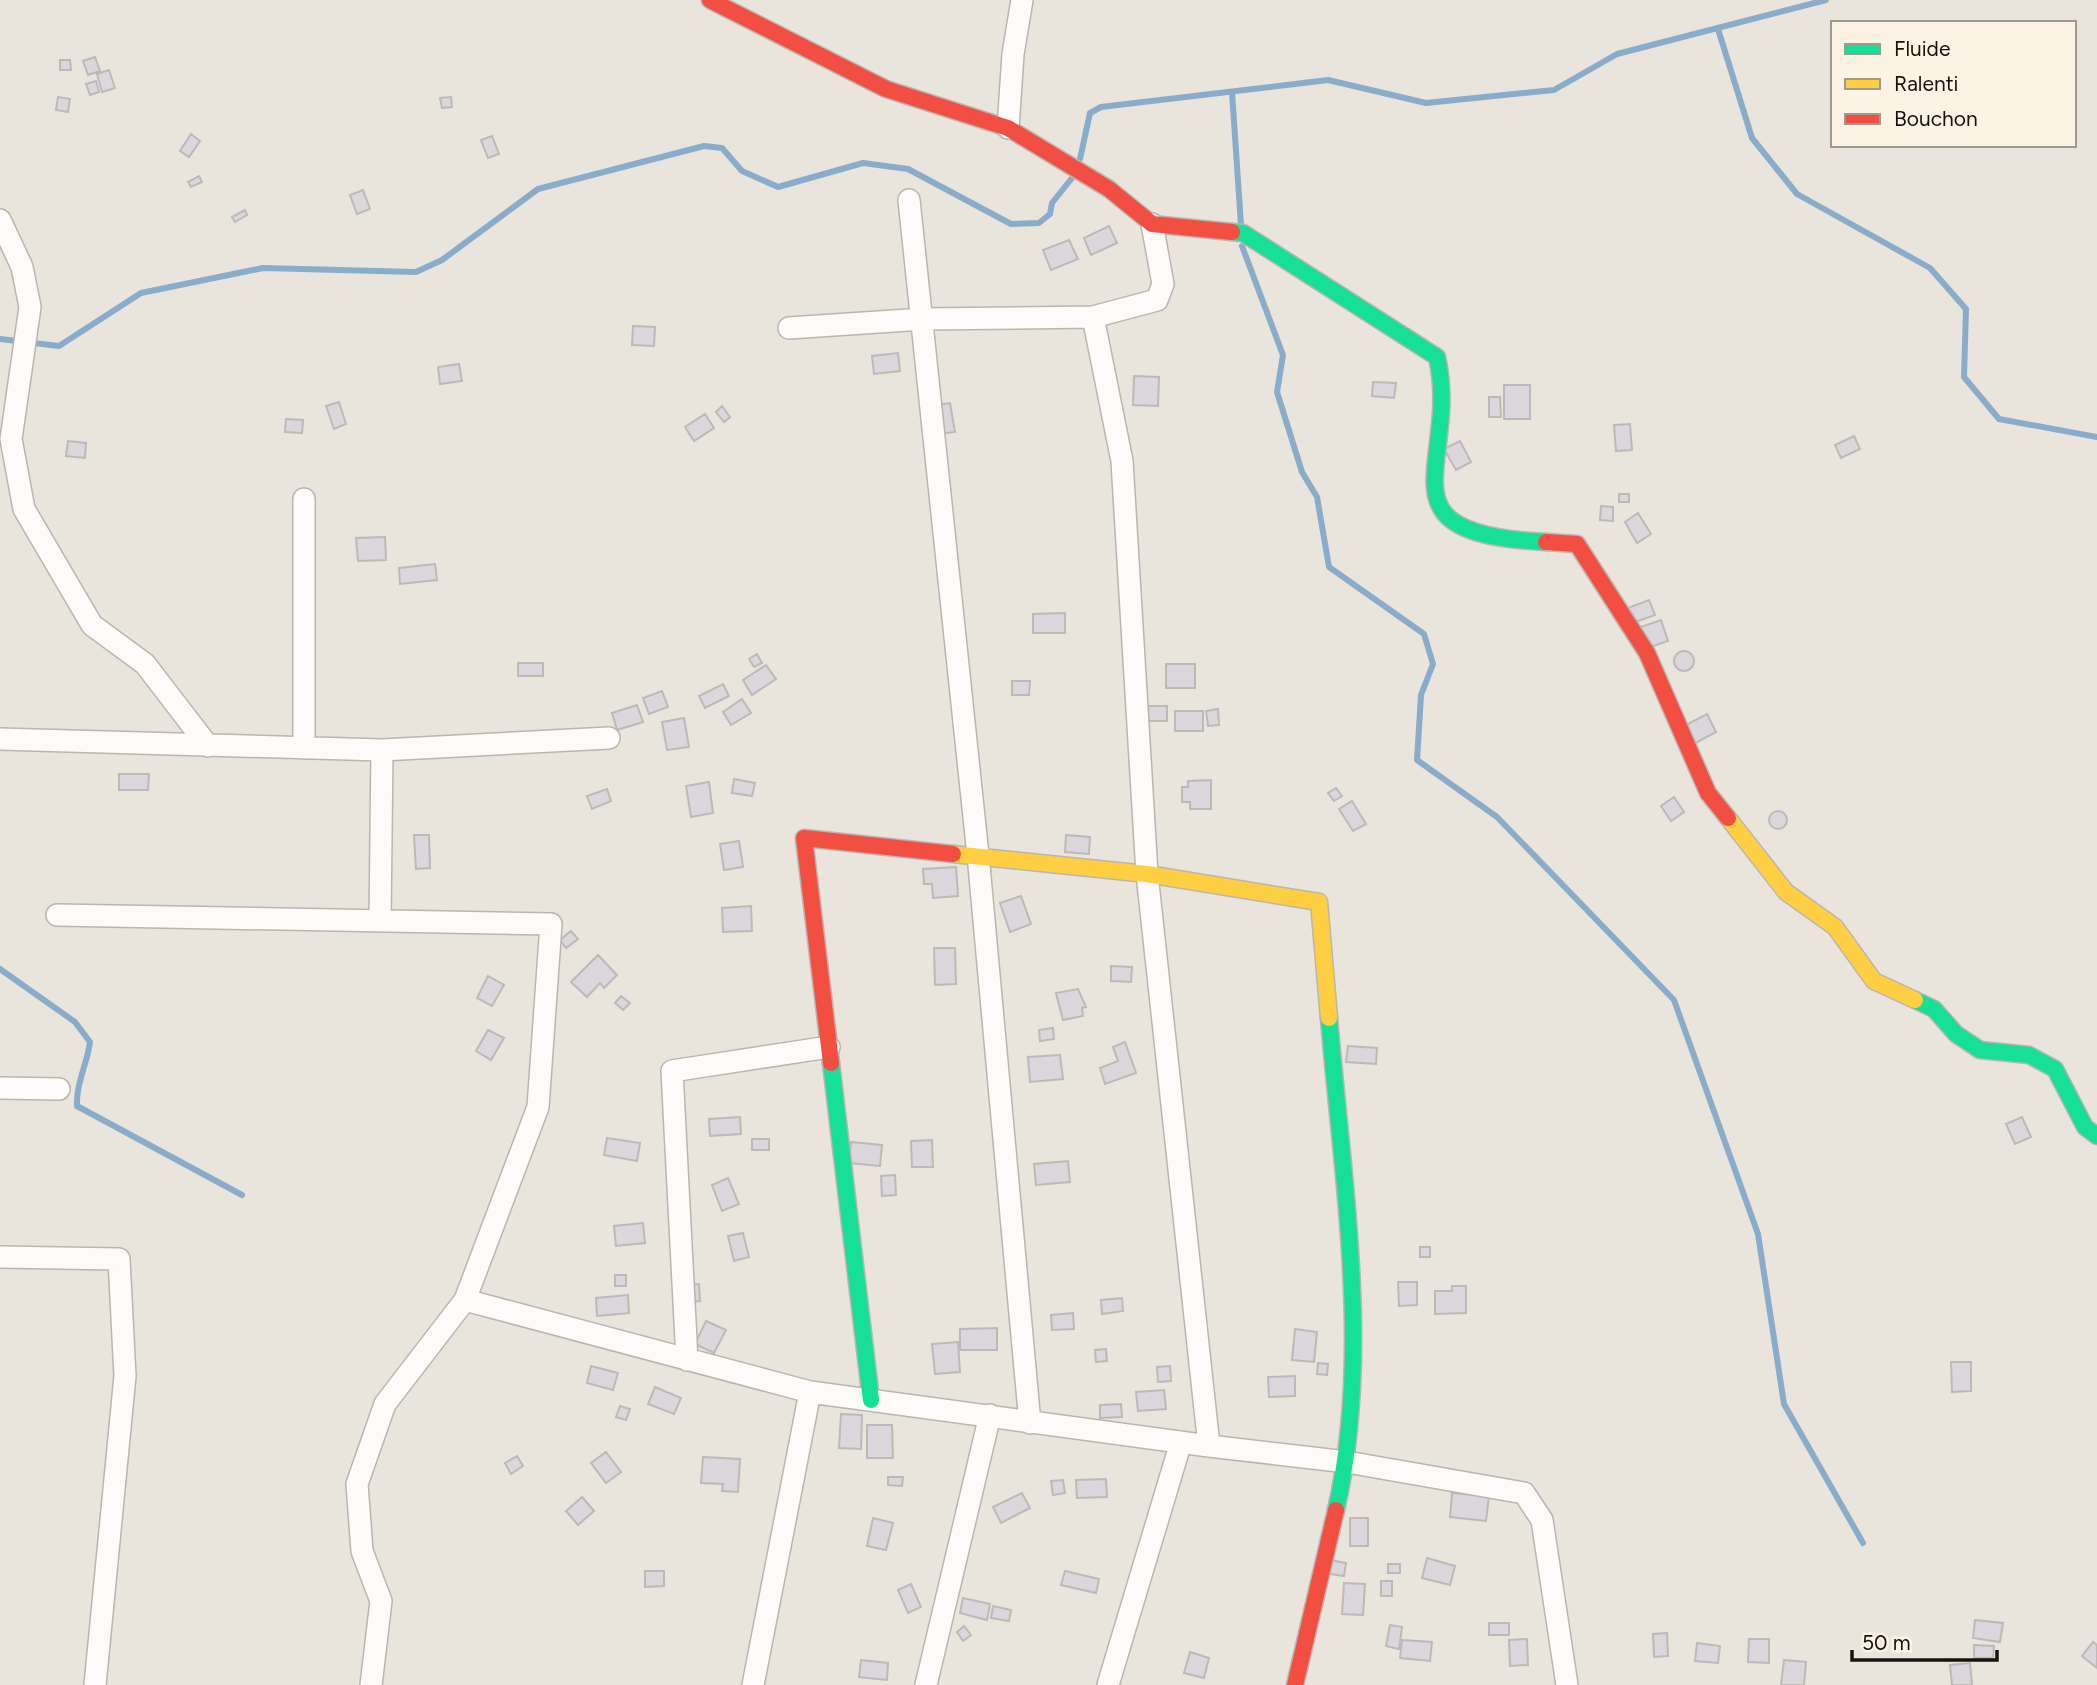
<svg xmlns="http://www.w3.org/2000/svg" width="2097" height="1685" font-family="Figtree,sans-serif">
	<rect width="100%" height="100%" fill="#e9e4dc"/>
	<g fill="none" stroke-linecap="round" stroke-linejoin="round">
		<!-- stream -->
		<path stroke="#89accb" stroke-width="6" d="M1718,29L1752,138L1797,194L1930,268L1966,309L1964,377L1999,419L2097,437
			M1232,92L1241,225
			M1080,159L1090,113L1101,107L1328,80L1426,103L1554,90L1617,54L1826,0
			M1242,246L1283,355L1277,392L1302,472L1317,497L1329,567L1424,634L1433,664L1421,695L1417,760L1497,817L1674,1000L1758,1234L1784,1404L1863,1543
			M0,339L59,346L141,293L263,268L416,272L442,260L538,189L704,146L722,148L742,171L778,187L863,163L908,169L1011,224L1039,223L1050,214L1052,203L1072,178
			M0,969L75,1022L90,1042C87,1065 76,1083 77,1106L242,1195"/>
	</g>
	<!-- building -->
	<path fill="#dbd7dd" stroke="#bcbab9" stroke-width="2" d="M95,57L100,71L88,75L83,61Z
		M60,60H70L71,70H60Z
		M109,70L115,88L102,92L97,74Z
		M96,81L99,92L90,95L86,84Z
		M58,97L70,99L68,112L56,110Z
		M451,97L452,107L442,108L440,98Z
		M191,134L200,141L189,157L180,151Z
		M492,136L499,154L488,158L481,140Z
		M199,176L202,182L191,187L188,182Z
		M363,190L370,209L357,214L350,195Z
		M245,210L247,215L235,222L232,217Z
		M1109,226L1117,243L1091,255L1084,238Z
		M1069,240L1078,259L1051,270L1043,250Z
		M633,326L655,327L654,346L632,345Z
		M898,353L900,371L874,374L872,356Z
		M459,364L462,381L440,384L438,367Z
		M1134,376L1159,377L1158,406L1133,405Z
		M1373,382L1396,383L1394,398L1372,396Z
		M1504,385H1530V419H1504Z
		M1489,397H1500L1501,417H1489Z
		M339,402L346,424L334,429L326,406Z
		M950,403L955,432L932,435L928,406Z
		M722,406L730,417L724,422L716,412Z
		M705,414L714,428L694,441L685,427Z
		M286,419L303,420L302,433L285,432Z
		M1630,424L1632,450L1616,451L1614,425Z
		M1854,436L1860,449L1841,458L1835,445Z
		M68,441L86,443L85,458L66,456Z
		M1460,441L1471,462L1456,470L1444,449Z
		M1619,494H1629V502H1619Z
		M1601,506L1613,507V521L1600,520Z
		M1638,513L1651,534L1637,543L1625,522Z
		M385,537L386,560L358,561L356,538Z
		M435,564L437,580L400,584L399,568Z
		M1649,600L1655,615L1630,624L1625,609Z
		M1065,613V633H1033V614Z
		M1661,620L1668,641L1642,650L1635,629Z
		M1674 661a10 10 0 1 1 20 0a10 10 0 1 1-20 0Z
		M757,654L762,663L754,667L749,659Z
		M518,663H543V676H518Z
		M1166,664H1195V688H1166Z
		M766,665L776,679L752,695L743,680Z
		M1012,681H1030L1029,695H1012Z
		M723,684L729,696L705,708L699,696Z
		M662,691L668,707L649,714L643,698Z
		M742,699L751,713L731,725L723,712Z
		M637,705L643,722L617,730L612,713Z
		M1148,706H1167V721H1148Z
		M1218,709L1219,725L1208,726L1206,711Z
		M1175,711H1203V731H1175Z
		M1707,714L1716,732L1692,745L1682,727Z
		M684,718L689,747L667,750L662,722Z
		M119,774H149L148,790H119Z
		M734,779L755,783L752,796L732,793Z
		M1211,780V809H1190V802H1182V787H1188V781Z
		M709,782L713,813L691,817L686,786Z
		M1336,788L1342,796L1334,801L1328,793Z
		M607,789L611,801L592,809L587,796Z
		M1674,797L1684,812L1671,821L1661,806Z
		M1352,801L1366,824L1353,831L1339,809Z
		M1769 820a9 9 0 1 1 18 0a9 9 0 1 1-18 0Z
		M414,835H429L430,868L416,869Z
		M1066,835L1090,837L1089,854L1065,852Z
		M739,841L743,867L724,870L720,844Z
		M956,867L958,896L933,898L932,884H924L923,869Z
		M1021,896L1031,924L1010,932L1000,903Z
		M751,906L752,931L723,932L722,908Z
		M571,931L578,939L566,948L560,940Z
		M934,948H955L956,984L935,985Z
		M598,955L617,975L604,988L600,983L587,997L571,982Z
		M1111,966L1132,967L1131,982L1111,981Z
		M488,976L504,985L492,1006L477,998Z
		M1078,989L1086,1007L1082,1008L1083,1016L1063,1020L1056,993Z
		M621,996L630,1003L623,1010L615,1003Z
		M1053,1028L1054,1039L1040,1041L1039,1030Z
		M488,1030L504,1038L491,1060L476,1051Z
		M1125,1042L1136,1073L1105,1084L1100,1068L1118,1061L1113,1047Z
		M1348,1046L1377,1048L1376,1064L1346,1062Z
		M1060,1055L1063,1079L1030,1082L1028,1057Z
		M740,1117L741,1134L710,1136L709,1119Z
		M2022,1117L2031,1137L2015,1144L2006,1124Z
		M607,1138L640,1143L637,1161L604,1155Z
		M752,1139H769V1150H752Z
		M932,1140L933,1167H912L911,1141Z
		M851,1142L882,1145L880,1166L849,1163Z
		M1068,1161L1070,1182L1036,1185L1034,1164Z
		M895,1175L896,1195L882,1196L881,1176Z
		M728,1178L739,1204L722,1211L712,1185Z
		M643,1223L645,1243L616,1246L614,1226Z
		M743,1233L749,1257L734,1261L728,1236Z
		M1420,1247H1430V1257H1420Z
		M615,1275H626V1286H615Z
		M1398,1282H1417V1305L1399,1306Z
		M699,1284L700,1301L686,1302V1285Z
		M1452,1286H1466V1313L1435,1314V1291H1452Z
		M628,1295L629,1313L597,1316L596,1298Z
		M1122,1298L1123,1311L1102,1314L1101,1300Z
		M1073,1313L1074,1329L1052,1330L1051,1315Z
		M706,1321L726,1330L714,1353L695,1344Z
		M997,1328V1350H960V1329Z
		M1295,1329L1317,1332L1314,1362L1292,1360Z
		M958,1342L960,1372L935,1374L932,1344Z
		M1106,1349L1107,1361L1096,1362L1095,1350Z
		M1951,1362H1971V1391L1952,1392Z
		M1318,1363L1328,1364L1327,1375L1317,1374Z
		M591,1366L618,1373L613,1390L587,1383Z
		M1170,1366L1171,1381L1158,1382L1157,1367Z
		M1295,1376V1396L1269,1397L1268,1377Z
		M655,1387L681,1398L674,1414L648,1404Z
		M1164,1390L1166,1409L1138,1411L1136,1392Z
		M1121,1404L1122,1417L1100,1418V1405Z
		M620,1406L630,1409L626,1420L616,1417Z
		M841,1414L862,1415L861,1449L839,1448Z
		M867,1425H892L893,1458H867Z
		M606,1452L621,1472L606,1483L591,1463Z
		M517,1456L523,1466L511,1474L505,1463Z
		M703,1457L740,1459L738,1492L722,1491L723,1484L701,1483Z
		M888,1477H903L902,1486L888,1485Z
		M1106,1479L1107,1497L1077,1498L1076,1480Z
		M1063,1480L1065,1493L1053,1495L1051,1481Z
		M1022,1493L1030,1508L1001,1523L993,1507Z
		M1452,1493L1489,1496L1486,1521L1450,1517Z
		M582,1497L594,1511L578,1525L566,1511Z
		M873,1518L893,1523L886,1550L867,1546Z
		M1350,1518H1368V1546H1350Z
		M1427,1558L1455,1566L1450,1585L1422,1578Z
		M1325,1559L1346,1563L1344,1576L1323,1573Z
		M1388,1564H1400V1573H1388Z
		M645,1571H664V1586L645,1587Z
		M1065,1571L1099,1579L1096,1593L1061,1585Z
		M1381,1581H1392V1596H1381Z
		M1344,1583L1365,1584L1363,1615L1342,1614Z
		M911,1584L921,1607L908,1613L898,1590Z
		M963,1598L990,1604L987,1620L960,1613Z
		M993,1606L1011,1610L1009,1621L991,1618Z
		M1975,1620L2003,1623L2000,1642L1973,1638Z
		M1489,1623H1509V1635H1489Z
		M1390,1625L1402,1627L1399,1649L1386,1646Z
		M964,1626L971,1635L963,1641L957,1632Z
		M1667,1633L1668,1656L1654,1657L1653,1634Z
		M1527,1639L1528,1665L1510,1666L1509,1640Z
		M1749,1639H1769V1663L1748,1662Z
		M1402,1640L1432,1642L1430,1661L1400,1658Z
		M2093,1642L2097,1645V1668L2082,1656Z
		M1697,1643L1720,1646L1718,1663L1695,1661Z
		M1974,1645L1994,1646L1993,1658H1974Z
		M1190,1652L1209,1658L1204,1678L1184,1673Z
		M861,1660L888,1663L887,1680L859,1677Z
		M1784,1660L1806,1662L1804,1685H1781Z
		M1970,1663L1972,1685H1952L1950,1665Z"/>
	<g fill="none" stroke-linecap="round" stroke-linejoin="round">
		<defs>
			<path id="street" d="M1008,128L1013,54L1022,0
				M909,200L978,855L1030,1423
				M0,220L22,267L30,307L11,439L24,509L92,625L145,664L208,746
				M1093,317L1122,461L1147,874L1209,1446
				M789,328L923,319L1093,317L1157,300L1163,284L1152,224
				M304,499V748
				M0,739L382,750L609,738
				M57,915L551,924L538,1107L465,1300L385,1404L357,1484L362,1551L381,1601L371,1685
				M380,921L382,750
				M0,1088L59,1089
				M0,1257L119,1259L125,1376L95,1685
				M465,1300L810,1392L1209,1446L1347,1462L1524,1493L1542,1520L1567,1685
				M687,1360L672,1071L829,1047
				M753,1685L810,1392
				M926,1685L990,1415
				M1108,1685L1181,1442"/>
			<path id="fast" d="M1232,232L1243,233L1437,357C1461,464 1371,534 1546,542
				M1915,1000L1934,1009L1956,1034L1980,1050L2029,1055L2055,1069L2085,1127L2097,1136
				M1329,1018C1342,1177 1372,1353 1336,1510
				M831,1063L871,1400"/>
			<path id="slow" d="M1728,818L1786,892L1835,927L1874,981L1915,1000
				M953,854L1147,874L1319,902L1329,1018"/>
			<path id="jam" d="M710,0L886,89L1008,128L1109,189L1152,224L1232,232
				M1546,542L1577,544L1647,653L1708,793L1728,818
				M831,1063L804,838L953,854
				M1295,1685L1336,1510"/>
		</defs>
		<!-- street casing -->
		<use href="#street" stroke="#bab5af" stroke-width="24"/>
		<!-- fast casing -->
		<use href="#fast" stroke="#bab5af" stroke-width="19"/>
		<!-- slow casing -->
		<use href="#slow" stroke="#bab5af" stroke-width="19"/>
		<!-- jam casing -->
		<use href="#jam" stroke="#bab5af" stroke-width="19"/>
		<!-- street -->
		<use href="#street" stroke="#fcfbfa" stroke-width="21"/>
		<!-- fast -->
		<use href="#fast" stroke="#16e098" stroke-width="16"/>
		<!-- slow -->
		<use href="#slow" stroke="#ffcf43" stroke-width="16"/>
		<!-- jam -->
		<use href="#jam" stroke="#f24e42" stroke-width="16"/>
	</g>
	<!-- legend -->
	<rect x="1831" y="21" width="245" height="126" fill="#fcf3e4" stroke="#a0998e" stroke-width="2"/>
	<rect x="1845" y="44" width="35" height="10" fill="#16e098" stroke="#a0998e" stroke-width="2"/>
	<text x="1894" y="56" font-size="21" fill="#16130e">Fluide</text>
	<rect x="1845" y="79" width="35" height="10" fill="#ffcf43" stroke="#a0998e" stroke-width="2"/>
	<text x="1894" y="91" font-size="21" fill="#16130e">Ralenti</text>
	<rect x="1845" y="114" width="35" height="10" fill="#f24e42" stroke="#a0998e" stroke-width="2"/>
	<text x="1894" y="126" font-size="21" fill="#16130e">Bouchon</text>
	<!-- scale -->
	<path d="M1852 1650v10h145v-10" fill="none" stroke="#16130e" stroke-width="3.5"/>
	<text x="1862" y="1650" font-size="21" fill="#16130e" stroke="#fcf3e4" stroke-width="5" paint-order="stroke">50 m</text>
</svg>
